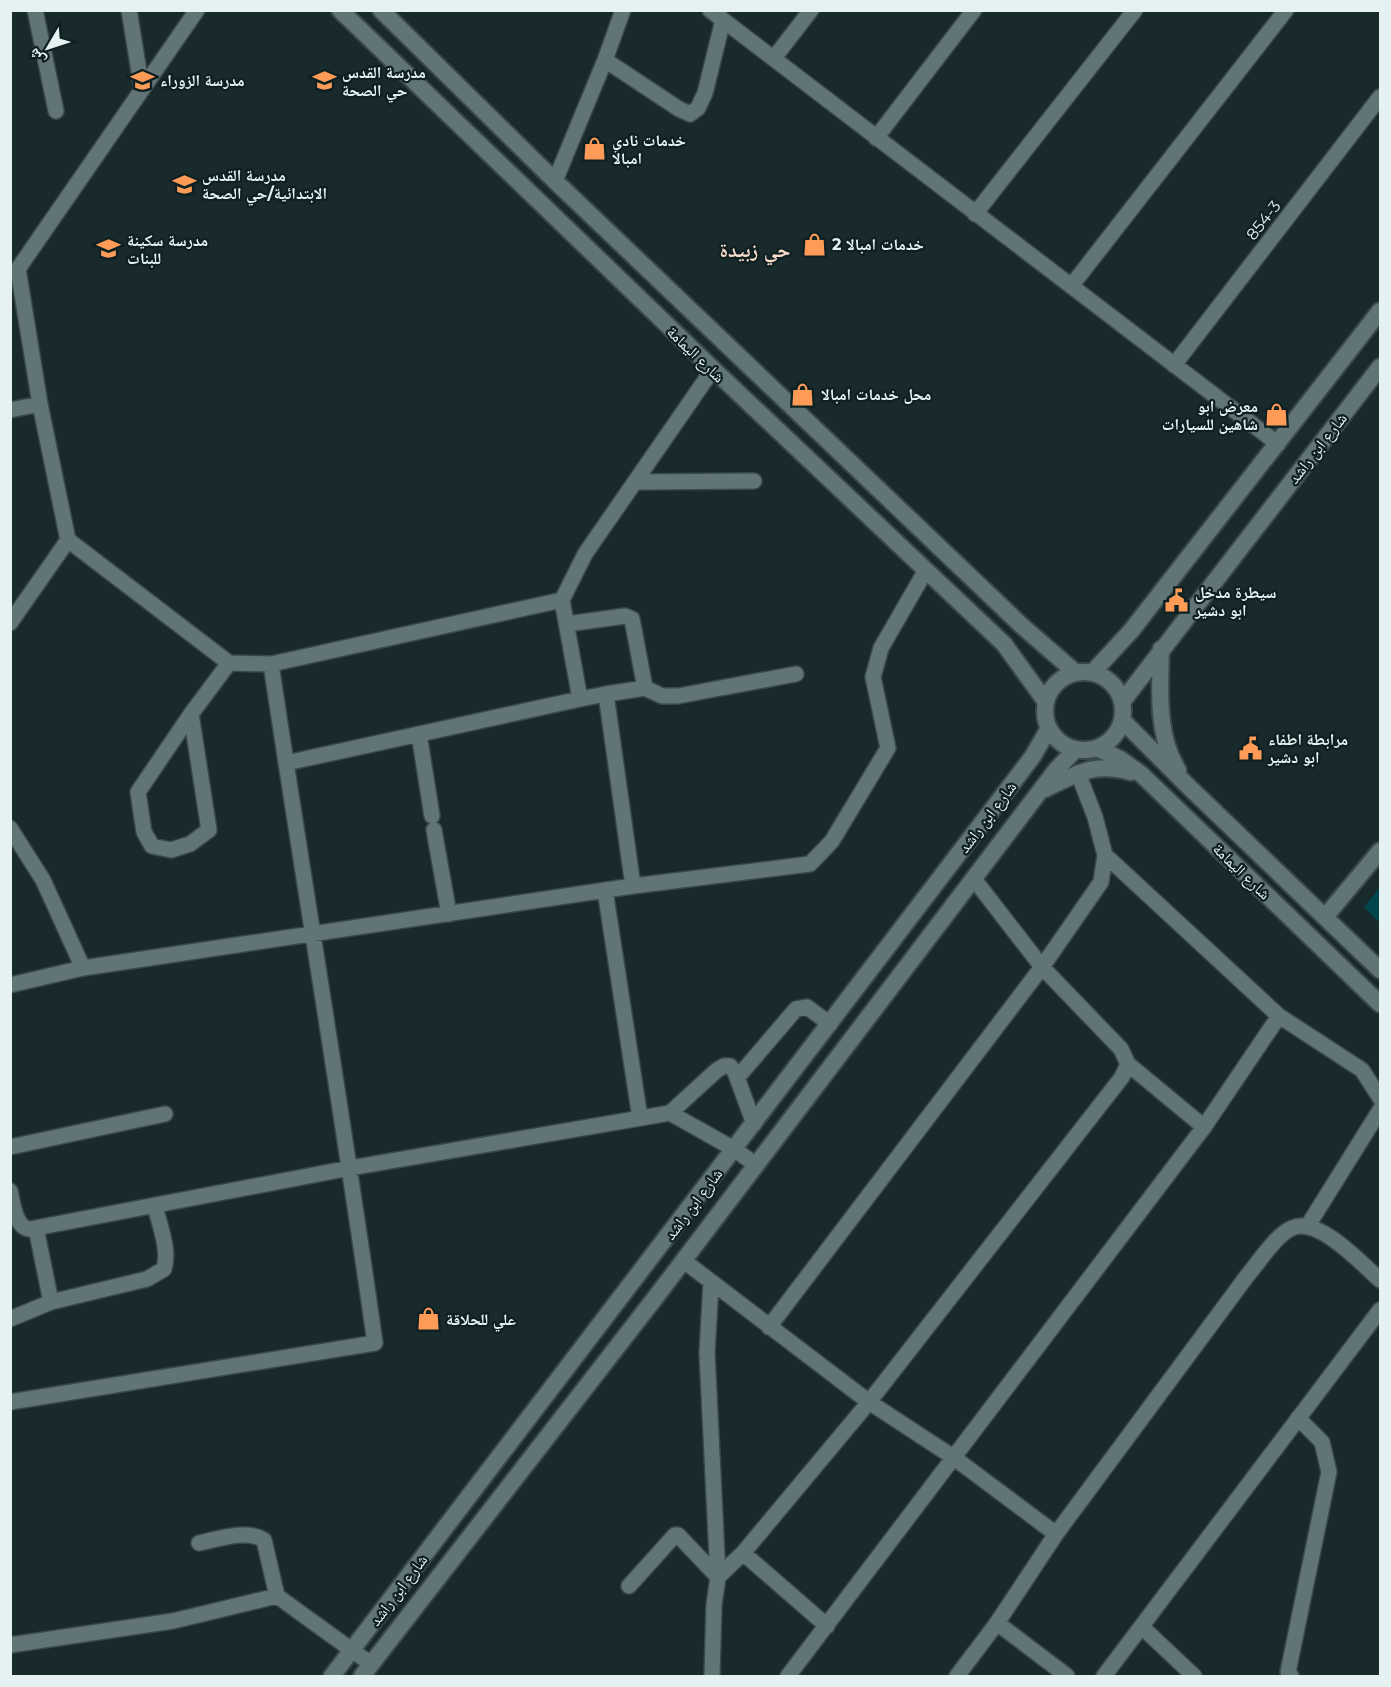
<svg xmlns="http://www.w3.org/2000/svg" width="1391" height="1687" font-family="Montserrat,'Noto Naskh Arabic',sans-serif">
	<rect width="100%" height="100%" fill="#182a2b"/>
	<!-- green -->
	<path fill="#01464b" d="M1380,887V923L1364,907Z"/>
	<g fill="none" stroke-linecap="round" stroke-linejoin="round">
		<defs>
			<path id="minor" d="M35,10L56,111
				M129,10L142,90
				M197,10L18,269L40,404L68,540L229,663L271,664L562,600
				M710,10L1278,444
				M774,58L811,10
				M605,60L679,109L690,114L698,108L705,93L723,20
				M876,138L974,10
				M555,181L605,60L623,10
				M975,214L1135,10
				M1072,285L1286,10
				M1174,365L1380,97
				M10,410L40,404
				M635,482L754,481
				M10,623L68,540
				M567,624L625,616L632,619L645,688
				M606,694L645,688L662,696H678L796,674
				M191,714L209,830L190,844L171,850L152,846L144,832L138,792L191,714L229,663
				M419,734L432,816
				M286,763L580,699
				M10,828L43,880L83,968
				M434,830L449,914
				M1105,855L1279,1016L1362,1070L1380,1098
				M633,886L606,694L580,699L562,600L585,554L713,369
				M605,890L640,1118
				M10,985L83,968L633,886L810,864L832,841L888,748L873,677L881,648L926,570
				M1128,1064L1204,1127
				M737,1078L796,1009L807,1007L830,1024
				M670,1113L717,1070L724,1066H730L735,1072L754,1124
				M10,1147L165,1114
				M10,1191C13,1203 15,1228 30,1229L350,1168L670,1113L734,1149L756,1165
				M1307,1227L1380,1110
				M36,1228L51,1302
				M684,1261L869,1402L953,1457L1056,1534
				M711,1282L707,1353L718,1577L714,1605L712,1676
				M10,1319L51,1302L147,1279L164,1269C170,1249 159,1225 155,1205
				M769,1327L1042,967L1101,882L1105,855L1095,817L1078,773
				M10,1402L375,1343C343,1116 305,891 271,664
				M199,1543C218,1539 247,1529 264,1540L277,1596
				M743,1553L827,1626
				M629,1586L675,1535H678L718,1577L743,1553L869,1402L1122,1077L1128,1064L1121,1049L1042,967L974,879
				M997,1623L1067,1676
				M1142,1627L1194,1676
				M10,1645L173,1621L277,1596L371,1664
				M788,1676L1204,1127L1279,1016
				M957,1676L997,1623L1056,1534L1247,1276C1259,1262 1276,1235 1292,1228C1318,1216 1362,1264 1380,1280
				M1104,1676L1380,1310
				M1291,1676L1288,1672L1329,1472L1322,1442L1298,1418"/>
			<path id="tertiary" d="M1325,917L1380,851"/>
			<path id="secondary" d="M340,10L713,369L1004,644L1046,702
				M381,10L555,181L1021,625L1075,672
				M1161,649C1160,689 1156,735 1178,770
				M1045 711a39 39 0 1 1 78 0a39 39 0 1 1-78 0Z
				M1093,672L1131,631L1380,311
				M1122,702L1380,367
				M1122,720L1188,786L1380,970
				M1097,748L1120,759L1141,774L1380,1004
				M1045,789C1078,773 1094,762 1131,772
				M332,1676L1033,756L1049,728
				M362,1676L655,1298L1056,770L1076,749"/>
		</defs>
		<!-- minor casing -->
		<use href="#minor" stroke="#394849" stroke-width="18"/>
		<!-- tertiary casing -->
		<use href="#tertiary" stroke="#394849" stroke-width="20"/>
		<!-- secondary casing -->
		<use href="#secondary" stroke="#394849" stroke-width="20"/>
		<!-- minor -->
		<use href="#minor" stroke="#617577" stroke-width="15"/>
		<!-- tertiary -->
		<use href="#tertiary" stroke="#617577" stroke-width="16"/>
		<!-- secondary -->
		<use href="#secondary" stroke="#617577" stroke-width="16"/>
	</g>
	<!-- icons -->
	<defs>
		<symbol id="school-bare" viewBox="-9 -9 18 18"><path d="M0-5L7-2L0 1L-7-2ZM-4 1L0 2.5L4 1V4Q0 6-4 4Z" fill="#fe9c57" stroke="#0e2022" stroke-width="2.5" paint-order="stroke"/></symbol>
		<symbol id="shop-bare" viewBox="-9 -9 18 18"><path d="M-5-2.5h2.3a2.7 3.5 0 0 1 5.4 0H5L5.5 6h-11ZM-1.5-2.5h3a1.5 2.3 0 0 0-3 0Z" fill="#fe9c57" stroke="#0e2022" stroke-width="2.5" paint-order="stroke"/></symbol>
		<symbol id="civic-bare" viewBox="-9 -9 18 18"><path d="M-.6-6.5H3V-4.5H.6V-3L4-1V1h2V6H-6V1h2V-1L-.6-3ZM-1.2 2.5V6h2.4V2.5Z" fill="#fe9c57" stroke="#0e2022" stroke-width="2.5" paint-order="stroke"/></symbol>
	</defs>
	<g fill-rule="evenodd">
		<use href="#school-bare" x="126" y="64" width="33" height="33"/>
		<use href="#school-bare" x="308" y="64" width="33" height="33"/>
		<use href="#shop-bare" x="578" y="132" width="33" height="33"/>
		<use href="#school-bare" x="168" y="168" width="33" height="33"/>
		<use href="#shop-bare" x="798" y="228" width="33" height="33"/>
		<use href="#school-bare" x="92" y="232" width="33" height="33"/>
		<use href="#shop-bare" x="786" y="378" width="33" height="33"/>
		<use href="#shop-bare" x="1260" y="398" width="33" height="33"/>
		<use href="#civic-bare" x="1160" y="584" width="33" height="33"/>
		<use href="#civic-bare" x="1234" y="732" width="33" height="33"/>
		<use href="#shop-bare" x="412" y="1302" width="33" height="33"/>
	</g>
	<g text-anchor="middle" stroke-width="4.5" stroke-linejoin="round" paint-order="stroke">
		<!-- poi labels -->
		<g font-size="16" font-weight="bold" fill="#e6f1f2" stroke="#0e2022" text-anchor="start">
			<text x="342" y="78">مدرسة القدس<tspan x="342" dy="18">حي الصحة</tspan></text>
			<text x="160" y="86">مدرسة الزوراء</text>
			<text x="612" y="146">خدمات نادي<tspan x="612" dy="18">امبالا</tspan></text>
			<text x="202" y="181">مدرسة القدس<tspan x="202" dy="18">الابتدائية/حي الصحة</tspan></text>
			<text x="127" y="246">مدرسة سكينة<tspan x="127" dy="18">للبنات</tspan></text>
			<text x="832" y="250">خدمات امبالا 2</text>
			<text x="821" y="400">محل خدمات امبالا</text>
			<text x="1258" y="412" text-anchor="end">معرض ابو<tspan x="1258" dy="18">شاهين للسيارات</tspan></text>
			<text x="1195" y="598">سيطرة مدخل<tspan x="1195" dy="18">ابو دشير</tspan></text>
			<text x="1268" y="745">مرابطة اطفاء<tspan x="1268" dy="18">ابو دشير</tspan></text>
			<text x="446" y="1325">علي للحلاقة</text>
		</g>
		<!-- street labels -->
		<g font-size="16" fill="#e6f1f2" stroke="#0e2022">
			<text transform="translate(1263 220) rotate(-52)" y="6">854-3</text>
			<text transform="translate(696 354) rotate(44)" y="6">شارع اليمامة</text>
			<text transform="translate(1317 448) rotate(-52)" y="6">شارع ابن راشد</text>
			<text transform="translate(987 817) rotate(-53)" y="6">شارع ابن راشد</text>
			<text transform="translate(1242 871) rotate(44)" y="6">شارع اليمامة</text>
			<text transform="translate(693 1204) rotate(-53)" y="6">شارع ابن راشد</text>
			<text transform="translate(398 1590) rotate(-53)" y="6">شارع ابن راشد</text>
		</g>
		<!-- quarter labels -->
		<g font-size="20" font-weight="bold" fill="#f8dbca" stroke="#0e2022">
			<text x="755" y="257">حي زبيدة</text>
		</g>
	</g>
	<!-- border -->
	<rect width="1391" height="1687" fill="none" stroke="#e6f1f2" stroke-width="24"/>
	<!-- north arrow -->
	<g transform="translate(48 48) rotate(231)" stroke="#0e2022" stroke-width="4.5" paint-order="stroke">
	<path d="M0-4.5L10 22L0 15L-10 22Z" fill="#e6f1f2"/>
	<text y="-9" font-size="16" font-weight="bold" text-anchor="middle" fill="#e6f1f2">ش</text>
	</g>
</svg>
